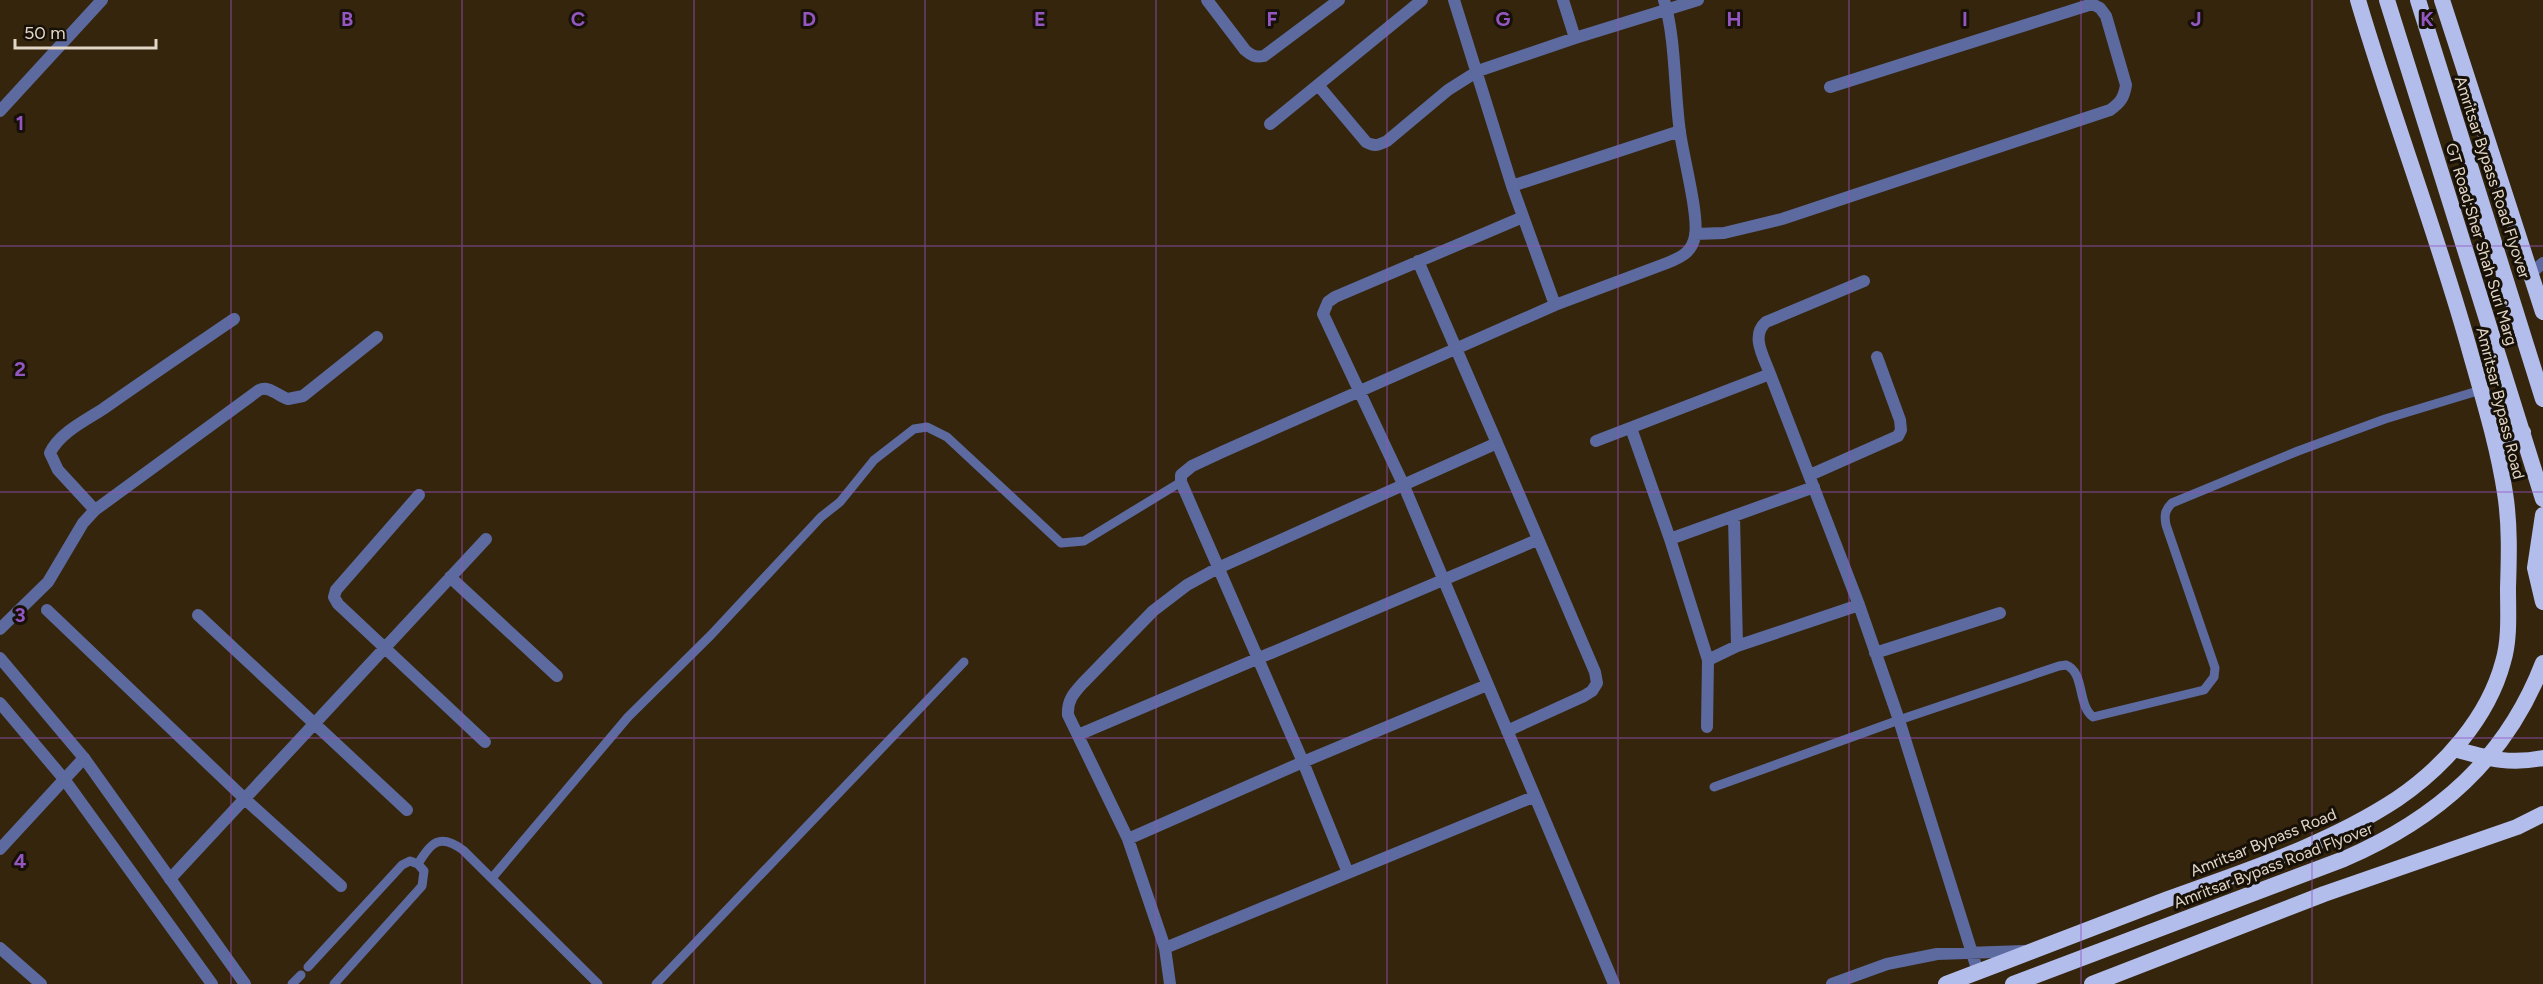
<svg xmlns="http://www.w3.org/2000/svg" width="2543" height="984" font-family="Figtree,sans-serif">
	<rect width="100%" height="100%" fill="#35250d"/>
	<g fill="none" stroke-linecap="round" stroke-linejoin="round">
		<!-- service -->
		<path stroke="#5d6a9f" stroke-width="9" d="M1714,787L1899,720L2059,666L2066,665C2085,672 2077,705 2093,717L2204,690L2214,677L2215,668L2166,525C2164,515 2165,510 2172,503L2298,451L2385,419L2481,390
			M418,864C431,842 440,833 463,850L598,984
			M492,878L628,717L711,635L821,517L840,502L874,460L914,429L927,427L947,437L1061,543L1084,541L1181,482
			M308,967L402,865L410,861L418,864L424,871L422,886L334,984
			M292,984L301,975
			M656,984L964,662"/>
		<!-- minor -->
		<path stroke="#5d6a9f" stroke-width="12" d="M1207,0L1245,50C1251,55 1255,58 1264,56L1339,0
			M1454,0L1512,186L1555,305L1667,263C1682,257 1692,252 1695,236C1699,215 1683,156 1680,132C1674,91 1676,39 1664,0
			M1563,0L1575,38
			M1318,85L1366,142C1375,147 1379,145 1387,141L1448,90L1478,71L1575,38L1698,0
			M0,111L102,0
			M1270,124L1422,0
			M1512,186L1680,131
			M1523,217L1335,297L1328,302L1323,314L1404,486L1614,984
			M1695,234L1724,233L1782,219L2110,110C2120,103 2124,98 2126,85L2106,16L2100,8L2092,4L1830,87
			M1418,261L1497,443
			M2531,273L2543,263
			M1864,281L1766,322C1750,336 1764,357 1770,374L1859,605L1899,720L1978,972
			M1631,428L1670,539L1708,660L1707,727
			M1596,441L1770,374
			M1810,475L1898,436L1901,430L1900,420L1877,357
			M419,495L336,590L334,597L338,604L485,742
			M95,510L58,470L50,453C59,433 86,420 103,409C147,378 190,349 234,319
			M1734,517L1737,646
			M1670,539L1814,487
			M450,577L557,676
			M47,610L246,800L341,886
			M198,615L407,810
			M0,629L48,582L83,523L95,510L259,390C269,385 278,396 288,399L303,396L377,337
			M1875,653L2000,613
			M1708,660L1737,646L1859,605
			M1078,735L1537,540
			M1128,839L1303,762L1487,685
			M0,849L84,758
			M1348,873L1303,762L1181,482V475L1192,466L1222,452L1555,305
			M170,879L486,539
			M0,948L41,984
			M1165,948L1533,797
			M1170,984L1165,948L1128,839L1068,715C1067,700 1074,693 1083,683L1153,611L1187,585L1218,568L1497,443L1595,672L1597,683L1592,691L1584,696L1507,731
			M1832,984L1887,964L1937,954L2024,951"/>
		<!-- tertiary -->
		<path stroke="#5d6a9f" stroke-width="12" d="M0,658L84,758L245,984
			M0,703L64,779L212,984"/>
		<!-- trunk -->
		<path stroke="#b2bdec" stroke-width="16" d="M2387,0L2543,499
			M2418,0L2543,399
			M2442,0L2543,312
			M2494,439L2523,432
			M2543,515L2535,568L2543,602
			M2454,749C2487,758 2508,765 2543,758
			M1946,984C2020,956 2093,927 2168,899C2245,871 2327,845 2397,799C2444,767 2488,718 2503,662C2510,639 2508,613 2508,588C2509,557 2510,524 2505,493C2498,447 2484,401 2471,355C2438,235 2393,119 2358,0
			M2092,984L2324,894L2517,827L2543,814"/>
		<!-- trunk-bridge -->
		<path stroke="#b2bdec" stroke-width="16" d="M2013,984L2344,859C2437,819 2506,759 2543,663"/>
	</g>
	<!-- grid -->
	<path fill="none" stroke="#9456c1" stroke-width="1.5" stroke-opacity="0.55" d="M231,0V984M462,0V984M694,0V984M925,0V984M1156,0V984M1387,0V984M1618,0V984M1849,0V984M2081,0V984M2312,0V984M0,246H2543M0,492H2543M0,738H2543"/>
	<g text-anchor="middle" stroke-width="6" stroke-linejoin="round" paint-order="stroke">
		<!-- street labels -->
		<g font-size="16" fill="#e1d6c8" stroke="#171006">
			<text transform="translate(2493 177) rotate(72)" y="6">Amritsar Bypass Road Flyover</text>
			<text transform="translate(2482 244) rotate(73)" y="6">GT Road;Sher Shah Suri Marg</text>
			<text transform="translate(2501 403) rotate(76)" y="6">Amritsar Bypass Road</text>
			<text transform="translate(2263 842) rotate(-22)" y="6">Amritsar Bypass Road</text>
			<text transform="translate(2273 865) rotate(-21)" y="6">Amritsar Bypass Road Flyover</text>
		</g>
	</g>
	<g font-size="20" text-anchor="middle" font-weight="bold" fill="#9456c1" stroke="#171006" stroke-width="6" stroke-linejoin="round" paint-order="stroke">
		<text x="347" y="26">B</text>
		<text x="578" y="26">C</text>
		<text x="809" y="26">D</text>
		<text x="1040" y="26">E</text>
		<text x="1272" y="26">F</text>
		<text x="1503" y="26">G</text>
		<text x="1734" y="26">H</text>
		<text x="1965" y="26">I</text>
		<text x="2196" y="26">J</text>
		<text x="2427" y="26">K</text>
		<text x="20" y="130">1</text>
		<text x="20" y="376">2</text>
		<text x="20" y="622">3</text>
		<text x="20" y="868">4</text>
	</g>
	<!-- scale -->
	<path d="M15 39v9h141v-9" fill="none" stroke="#e1d6c8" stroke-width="3"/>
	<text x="24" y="39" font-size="18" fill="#e1d6c8" stroke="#171006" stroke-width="4.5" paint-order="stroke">50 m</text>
</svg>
